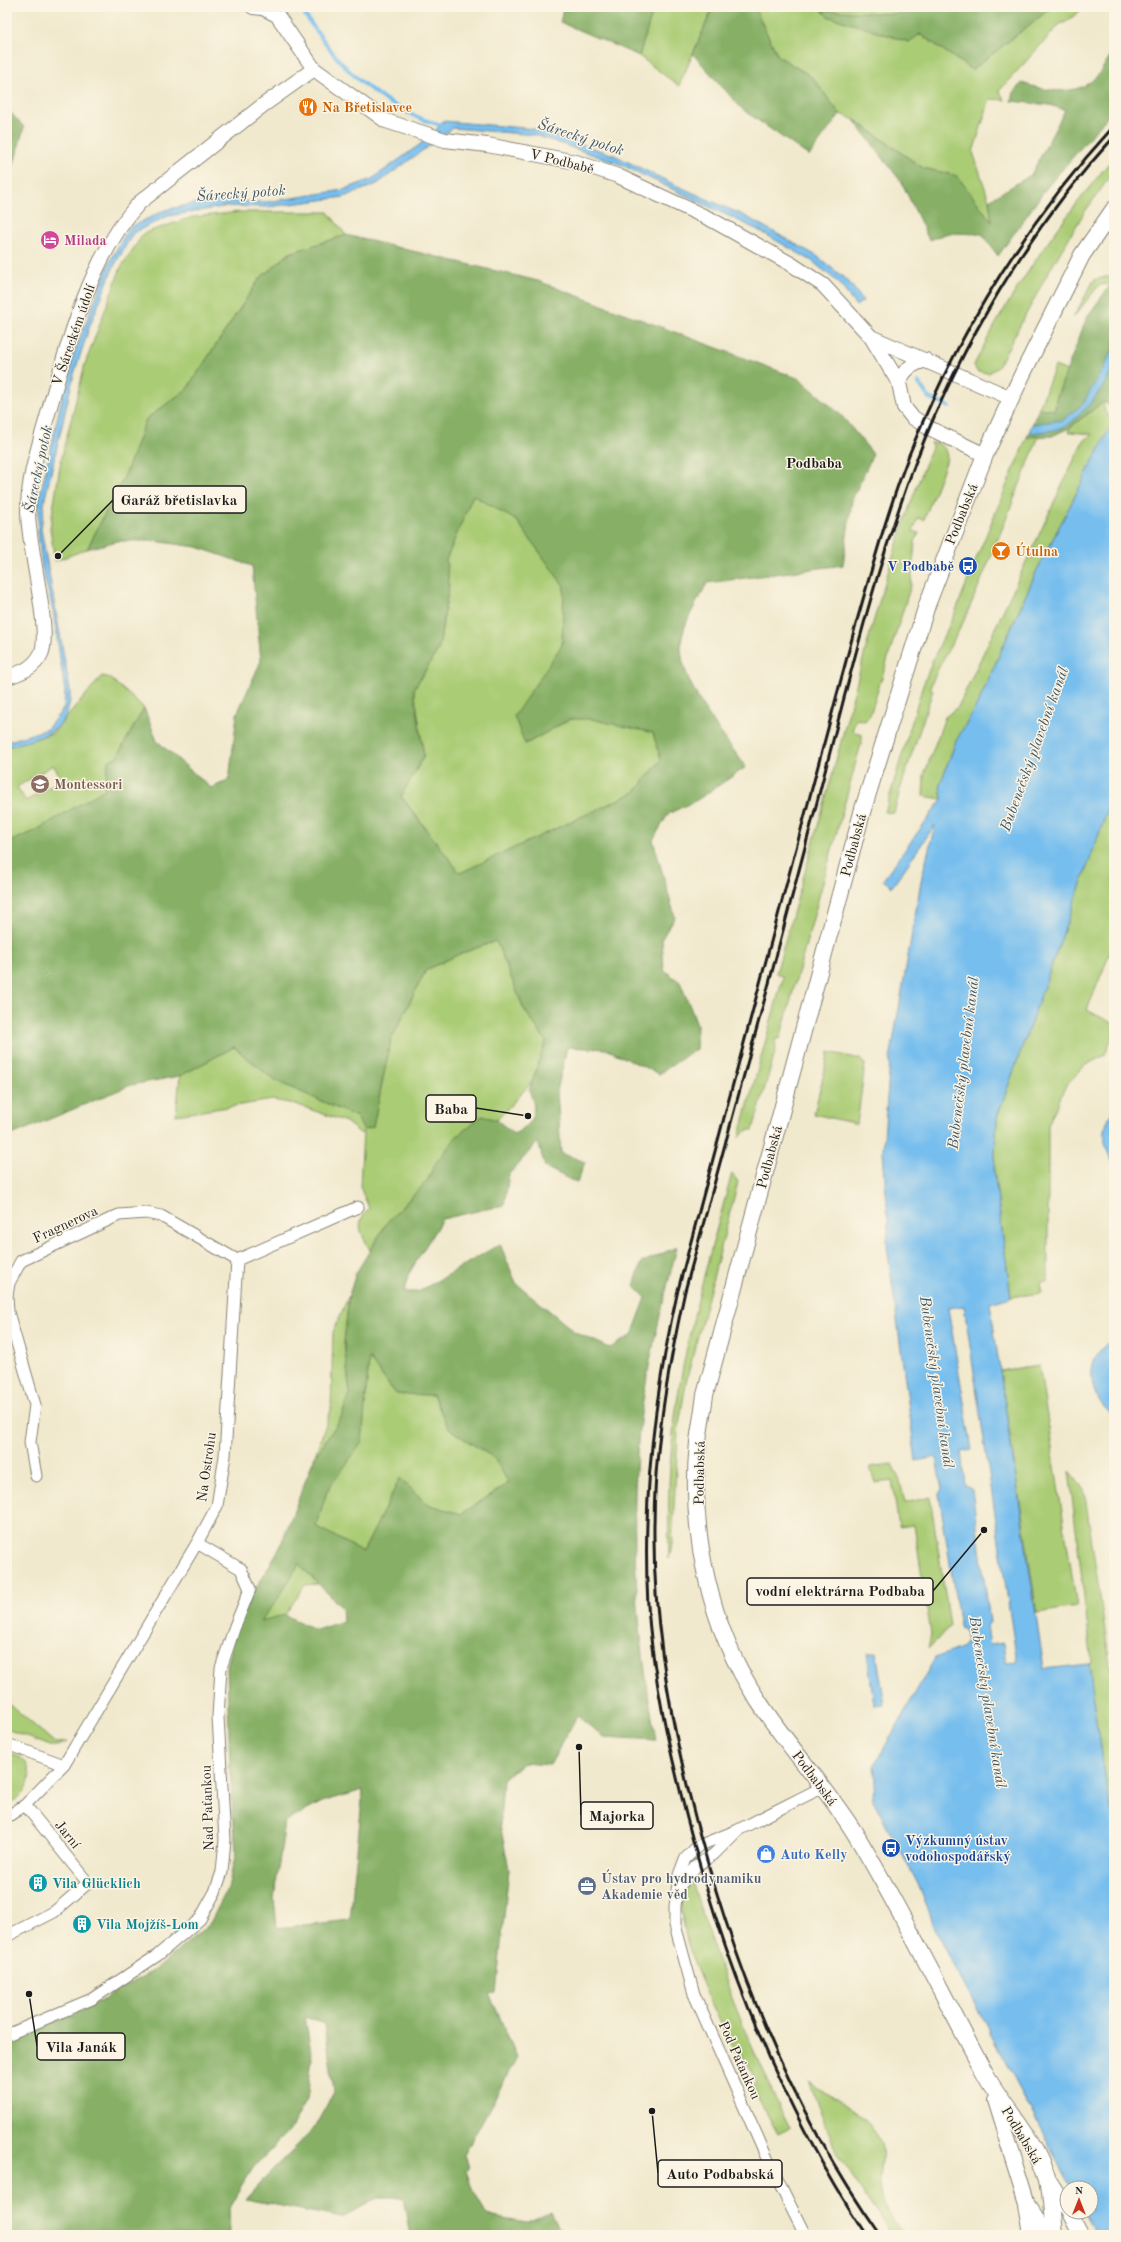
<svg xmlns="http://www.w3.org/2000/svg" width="1121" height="2242" font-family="'Old Standard TT',serif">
	<rect width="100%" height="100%" fill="#fcf5e5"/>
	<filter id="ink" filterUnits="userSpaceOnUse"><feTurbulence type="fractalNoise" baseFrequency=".025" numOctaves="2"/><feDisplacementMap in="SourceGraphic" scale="8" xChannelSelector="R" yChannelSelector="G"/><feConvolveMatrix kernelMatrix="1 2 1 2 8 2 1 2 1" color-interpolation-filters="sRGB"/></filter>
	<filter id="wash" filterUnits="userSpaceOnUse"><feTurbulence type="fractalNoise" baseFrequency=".012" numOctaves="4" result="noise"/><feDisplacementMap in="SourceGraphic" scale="16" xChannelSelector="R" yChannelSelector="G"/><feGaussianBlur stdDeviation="0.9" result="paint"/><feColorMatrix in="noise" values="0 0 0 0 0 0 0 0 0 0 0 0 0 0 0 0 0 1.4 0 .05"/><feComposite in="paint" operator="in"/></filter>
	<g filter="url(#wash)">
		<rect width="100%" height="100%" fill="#f1e9cd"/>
		<!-- green -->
		<path fill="#aacc75" stroke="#637448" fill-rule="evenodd" d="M654,7H713L679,86L639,56Z
			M754,7H925L896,15L822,10L827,16L909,42L920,34L972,70L1052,7H1085L1066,22L1060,24L999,91L1005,100L990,99L973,152L989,200L992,222L957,176L923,168L855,120L840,114L812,77L778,56Z
			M1114,157V171L1084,213L1049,271L998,367L989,373L977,372L974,365C1011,290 1060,222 1114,157Z
			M240,212H328L346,235L290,253L260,278L187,389L146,419L126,473L87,549L55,561L50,528L61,460L85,364L121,267L144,233L193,217Z
			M1114,275V284L1099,285L1073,318L1094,280Z
			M1055,366L1067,371L1056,399L1055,410L1039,408Z
			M1103,402L1106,414L1114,420L1037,570L978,703L956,741L940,785L942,799L923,796L924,775L945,717L958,707L1082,443L1092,434L1069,432V428Z
			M1039,436C1015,496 992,556 967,614C956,639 939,662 930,688L933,690L900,790L894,813L885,812L922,688L933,659L955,613L969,577L973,578L978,566L974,564L1027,437Z
			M931,443C943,443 949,450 946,462L924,520L918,518L913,531L919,533L915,542L911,585L870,715L865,721L856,719L852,731L862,734V740L780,1039H775L776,1048L753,1130H747L739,1138L783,977L776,973C797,899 818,828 838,753C865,650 892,546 932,447Z
			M473,495L517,521L564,586L562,645L515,716L526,744L570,719L591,718L653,733L661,760L635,792L460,873L401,796L424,756L414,689L439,648L449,584L446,560Z
			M102,676L110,678L144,708L117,757L108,761L105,789L35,831L7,843V747L53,733ZM53,765L62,779L26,801L17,787Z
			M1114,792V943L1087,1010L1114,1024V1032L1105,1055L1086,1065L1066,1085L1048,1125V1282H1040L1042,1293L1011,1297L994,1171L997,1117Z
			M496,941L524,1009L546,1041L532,1082L497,1120L482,1116L435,1164L427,1181L388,1221L370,1250C361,1233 354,1224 369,1208L360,1187L363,1131L361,1134L346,1122L295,1104L273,1100L176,1115L180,1076L234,1047L274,1080L357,1117L373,1127L391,1040L426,970L457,955Z
			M829,1052L860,1059L865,1064L857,1124L814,1114Z
			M732,1173L738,1182L686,1382L678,1432L672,1544L669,1559C668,1517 668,1475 673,1434C682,1346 709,1258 732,1173Z
			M349,1295L344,1343L350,1394L340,1420L314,1458L331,1410L333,1332Z
			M369,1358L396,1394L433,1395L449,1429L494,1458L509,1483L461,1514L427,1504L400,1479L363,1552L316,1526L327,1491L362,1442Z
			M1039,1365L1077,1607L1037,1613L1000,1371Z
			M892,1464L900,1481L905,1503L930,1497L950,1626L928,1649L931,1634L914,1525L899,1527L892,1481L875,1483L870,1467Z
			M1069,1471L1084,1489L1114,1691V1817L1106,1783L1089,1664L1092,1663Z
			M299,1564L318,1584L305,1585L285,1615L259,1622L273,1606Z
			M7,1702L55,1743L67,1742L57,1746H50L7,1729Z
			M7,1751C14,1754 21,1757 26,1763C36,1778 24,1800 7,1803Z
			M692,1881C717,1966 750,2049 790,2128L778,2134L752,2087L757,2083L740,2050L735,2052C719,2017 659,1913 692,1881Z
			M809,2082C831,2097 862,2111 877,2134C890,2155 874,2179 882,2201C887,2212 896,2224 903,2235H892L837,2154Z"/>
		<!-- forest -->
		<path fill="#87b066" stroke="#526641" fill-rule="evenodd" d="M564,7H654L639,56L560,22Z
			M713,7H754L778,56L812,77L840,114L809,156L742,109L693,54Z
			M925,7H1052L972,70L920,34L909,42L827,16L822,10L896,14Z
			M1114,50V109L1047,187L998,256L982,234L948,233L929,240L902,183L854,120L923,168L957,176L992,222L989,200L1031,175L1065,110L1050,105L1011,101L1013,92L1022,83C1045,91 1076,97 1095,78C1102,71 1108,59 1114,50Z
			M7,109L24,127L12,171L7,179Z
			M346,235L538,281L800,379L841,415L873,454L852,500L843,565L707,583C698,602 682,623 681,645C680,684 723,735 746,767L697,800L668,814L653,840L675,917L662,938L664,970L680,982L697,1024L696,1049L659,1074L606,1049L567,1047L557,1091L561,1153L585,1162L577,1183L545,1167L538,1142L509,1174L504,1205L442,1219L408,1275L404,1292H418L500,1244L516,1283L575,1332L610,1348L632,1335L646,1298L634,1286L641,1263L677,1247C662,1307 646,1368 639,1430C629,1535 637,1637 656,1740L604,1737L577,1716L550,1765L523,1763L503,1779L500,1824L509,1869L496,1992L489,1993L517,2057L464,2155L468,2169L466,2170L472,2189L487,2215L527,2222L551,2212L562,2235H410L403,2197H379L342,2218L246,2199L267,2175L313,2130L334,2092L325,2024L305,2017L312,2058L307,2100L289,2131L253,2168L229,2208L230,2235H7V2044L93,2005L159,1967L210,1923L228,1888L236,1852L230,1772L227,1667L236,1629L246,1606L280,1547L315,1456L340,1420L350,1394L344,1343L349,1295L356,1273L388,1221L427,1181L435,1164L457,1136L482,1116L497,1120L514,1134C533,1124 539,1111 529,1091L546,1041L524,1009L496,941L457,955L426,970L391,1040L373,1127L363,1130L357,1117L274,1080L234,1047L180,1076L131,1085L7,1137V843L35,831L105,789L108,761L117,757L144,708L157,741L211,788L229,780L237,714L261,661L252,566L197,547L153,541H118L87,549L126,473L146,419L187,389L260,278L290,253ZM473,495L517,521L564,586L562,645L514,716L525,744L570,719H591L653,733L661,760L635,792L460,873L401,797L424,756L414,689L439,648L449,584L446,560ZM369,1358L396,1394L433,1395L449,1429L494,1458L509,1483L461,1514L427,1504L400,1478L363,1552L316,1526L327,1491L362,1442ZM299,1564L342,1608L343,1621L316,1630L285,1615L260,1621L273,1606ZM363,1790L350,1920L277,1928L274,1898L285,1822L322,1802Z
			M1111,284H1114V407L1103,402L1069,428L1052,436L1027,437L1039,408L1055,410L1056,399L1087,317Z"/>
		<!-- water -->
		<path fill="#76beee" stroke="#496d85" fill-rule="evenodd" d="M443,121L535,129L614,155L669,182L745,216L817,256L849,282L863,301L856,306L839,283L812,261L758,230L620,164L535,135L453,128L377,184L344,197L268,207L228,206L168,216L133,233L113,268L89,328L74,374L45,498L41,529L70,690C72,734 41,737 7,747V742L47,729L64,708L65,692L53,610L42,568L38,531L39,500L69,367L110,261L129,228L165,210L210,200L267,202L343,190L372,179L418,146L436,130Z
			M1114,348C1114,353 1115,359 1114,364C1110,382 1083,414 1068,425C1058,431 1041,432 1029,433L1032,424L1063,420L1083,404Z
			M1114,420V792L997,1117L994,1171L1011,1297L990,1303L1044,1669L1089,1664L1106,1783L1114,1817V2235H1097L1084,2212H1091V2188H1072L937,1933L918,1884L872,1798L876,1781L874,1766L935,1658L963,1647L967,1641L965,1630L960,1627L939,1494L942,1489L936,1457L916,1461L887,1246L888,1219L883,1151L890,1059L922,876L935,825L892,887L883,880L942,799L940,785L956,741L978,703L1037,570ZM964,1306L967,1326L1017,1662L1006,1663L1003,1643L990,1645L987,1626L990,1622L972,1490L965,1485L961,1452L972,1450L948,1308Z
			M1114,1109V1164C1102,1146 1101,1127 1114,1109Z
			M1114,1339V1416C1087,1397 1082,1356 1114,1339Z
			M876,1652L885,1704L874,1705L867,1653Z"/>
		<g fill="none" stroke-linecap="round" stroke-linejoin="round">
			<!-- stream -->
			<path stroke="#76beee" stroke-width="4" d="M299,7C312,24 324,43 338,59C362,87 407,119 444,125
				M918,382L929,398L949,407"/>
		</g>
	</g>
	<g filter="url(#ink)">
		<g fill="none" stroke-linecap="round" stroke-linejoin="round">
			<defs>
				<path id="minor" d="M237,1260L358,1207
					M36,1476L30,1442L35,1405L8,1312L7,1296L9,1283L21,1261L119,1215L146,1213L161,1216L237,1260
					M7,1744L64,1765
					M7,1817L25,1805L64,1765L197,1543L217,1506L225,1456L237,1260
					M678,1888L696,1866L714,1854L736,1832
					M7,1936L54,1912L88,1883L25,1805
					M7,2035L92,1999L158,1955L200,1919L215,1892L222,1872L225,1840L218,1717L221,1668L235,1626L250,1589L241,1569L197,1543
					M805,2235L770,2165L694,1994L675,1925V1906L679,1875L685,1859L698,1846L738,1830L823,1787"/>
				<path id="tertiary" d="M253,7L263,8L277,15L314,69L386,121L445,140L487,145L576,162L618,176L712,220L791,264L823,285L871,337L899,383L904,407L912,417L929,428L985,455
					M871,337L1011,398
					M899,383C904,369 912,364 926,360
					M7,677C21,673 34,668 41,654C52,632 27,543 28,510C28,476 40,443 49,410C68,342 91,256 139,203L262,106L314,69
					M1048,2179L1067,2209
					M1029,2205L1049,2235
					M1069,2212L1081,2235"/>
				<path id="secondary" d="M995,2100L1027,2203L1032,2235
					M1054,2235C1052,2216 1052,2193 1046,2175C1034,2136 1001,2105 983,2070C941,1992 902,1911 856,1835C827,1788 789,1748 759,1702C709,1628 689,1530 698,1442C700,1426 703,1411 705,1395L863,809L927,605L985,455L1023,373L1082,255L1114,209"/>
			</defs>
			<!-- minor casing -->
			<use href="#minor" stroke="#868274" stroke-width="13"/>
			<!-- tertiary casing -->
			<use href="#tertiary" stroke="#868274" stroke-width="16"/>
			<!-- secondary casing -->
			<use href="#secondary" stroke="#868274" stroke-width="18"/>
			<!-- minor -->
			<use href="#minor" stroke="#fff" stroke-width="11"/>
			<!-- tertiary -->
			<use href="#tertiary" stroke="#fff" stroke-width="14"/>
			<!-- secondary -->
			<use href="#secondary" stroke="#fff" stroke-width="16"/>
			<!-- rail -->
			<path stroke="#1c1c1c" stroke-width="3" d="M866,2235C775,2097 716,1943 678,1782C664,1725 652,1666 648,1606C642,1499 654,1395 678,1290L854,631C871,572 887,512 909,455C957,334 1026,222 1114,126
				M880,2235C786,2103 726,1945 688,1789C668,1706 654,1623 654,1538C653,1454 667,1373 685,1291C728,1135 771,978 812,821C844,701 872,577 916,461C961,344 1029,229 1114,137"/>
		</g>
	</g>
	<!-- icons -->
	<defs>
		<symbol id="restaurant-disc" viewBox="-11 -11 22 22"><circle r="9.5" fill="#e8710a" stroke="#fcf5e5"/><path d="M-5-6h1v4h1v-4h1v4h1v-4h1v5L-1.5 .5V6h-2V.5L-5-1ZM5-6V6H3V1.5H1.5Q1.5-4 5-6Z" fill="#fff"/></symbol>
		<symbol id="hotel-disc" viewBox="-11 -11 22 22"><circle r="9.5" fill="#d1479c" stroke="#fcf5e5"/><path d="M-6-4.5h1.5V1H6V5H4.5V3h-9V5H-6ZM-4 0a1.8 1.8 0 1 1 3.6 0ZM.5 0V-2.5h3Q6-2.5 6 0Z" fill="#fff"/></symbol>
		<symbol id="bar-disc" viewBox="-11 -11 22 22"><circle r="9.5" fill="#e8710a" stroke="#fcf5e5"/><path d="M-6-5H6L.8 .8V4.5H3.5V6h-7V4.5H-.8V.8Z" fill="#fff"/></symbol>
		<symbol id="bus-disc" viewBox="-11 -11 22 22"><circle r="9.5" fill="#1a4fb4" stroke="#fcf5e5"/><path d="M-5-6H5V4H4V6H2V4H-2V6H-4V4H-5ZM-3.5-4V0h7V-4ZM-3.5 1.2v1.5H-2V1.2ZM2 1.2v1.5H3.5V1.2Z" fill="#fff"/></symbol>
		<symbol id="school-disc" viewBox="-11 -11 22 22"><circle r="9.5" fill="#8d6e63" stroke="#fcf5e5"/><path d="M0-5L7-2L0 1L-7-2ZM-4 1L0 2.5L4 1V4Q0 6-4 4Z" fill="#fff"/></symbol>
		<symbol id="shop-disc" viewBox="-11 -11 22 22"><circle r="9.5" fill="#3f7fe0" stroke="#fcf5e5"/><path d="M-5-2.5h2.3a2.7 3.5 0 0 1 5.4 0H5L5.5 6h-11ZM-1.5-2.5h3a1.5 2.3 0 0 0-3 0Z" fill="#fff"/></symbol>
		<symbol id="building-disc" viewBox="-11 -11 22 22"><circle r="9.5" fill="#0f9aa8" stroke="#fcf5e5"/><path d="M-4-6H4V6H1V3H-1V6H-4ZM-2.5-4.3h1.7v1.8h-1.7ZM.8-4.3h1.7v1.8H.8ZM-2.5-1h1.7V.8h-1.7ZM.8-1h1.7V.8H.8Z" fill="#fff"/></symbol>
		<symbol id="office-disc" viewBox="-11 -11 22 22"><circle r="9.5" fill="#5c6f8a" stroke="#fcf5e5"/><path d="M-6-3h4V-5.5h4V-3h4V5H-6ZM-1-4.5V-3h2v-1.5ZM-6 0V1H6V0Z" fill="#fff"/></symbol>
	</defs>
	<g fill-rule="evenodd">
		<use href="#restaurant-disc" x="297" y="96" width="22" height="22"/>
		<use href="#hotel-disc" x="39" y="229" width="22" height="22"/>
		<use href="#bar-disc" x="990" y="540" width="22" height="22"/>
		<use href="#bus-disc" x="957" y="555" width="22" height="22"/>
		<use href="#school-disc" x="29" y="773" width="22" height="22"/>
		<use href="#bus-disc" x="880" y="1837" width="22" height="22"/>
		<use href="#shop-disc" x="755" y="1843" width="22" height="22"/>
		<use href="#building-disc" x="27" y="1872" width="22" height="22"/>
		<use href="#office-disc" x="576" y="1875" width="22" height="22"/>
		<use href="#building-disc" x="71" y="1913" width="22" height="22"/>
	</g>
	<g text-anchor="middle" stroke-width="3" stroke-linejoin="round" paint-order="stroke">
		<!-- food labels -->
		<g font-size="14" font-weight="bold" fill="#c56008" stroke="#fcf5e5" text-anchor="start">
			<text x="322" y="112">Na Břetislavce</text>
			<text x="1015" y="556">Útulna</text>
		</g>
		<!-- street labels -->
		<g font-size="14" fill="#1c1c1c" stroke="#fcf5e5">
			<text transform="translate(562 161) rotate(14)" y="5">V Podbabě</text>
			<text transform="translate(73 335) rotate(-71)" y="5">V Šáreckém údolí</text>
			<text transform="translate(961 514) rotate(-68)" y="5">Podbabská</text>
			<text transform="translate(853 845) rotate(-75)" y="5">Podbabská</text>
			<text transform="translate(769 1157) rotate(-75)" y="5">Podbabská</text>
			<text transform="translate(65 1224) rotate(-25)" y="5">Fragnerova</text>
			<text transform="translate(206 1467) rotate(-82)" y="5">Na Ostrohu</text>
			<text transform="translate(699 1473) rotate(-89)" y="5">Podbabská</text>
			<text transform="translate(815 1778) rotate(53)" y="5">Podbabská</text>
			<text transform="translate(207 1808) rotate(-92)" y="5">Nad Paťankou</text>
			<text transform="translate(68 1834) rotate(51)" y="5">Jarní</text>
			<text transform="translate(740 2060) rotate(66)" y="5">Pod Paťankou</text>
			<text transform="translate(1022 2135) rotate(59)" y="5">Podbabská</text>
		</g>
		<!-- hotel labels -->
		<g font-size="14" font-weight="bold" fill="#b23c85" stroke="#fcf5e5" text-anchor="start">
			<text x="64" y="245">Milada</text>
		</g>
		<!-- transit labels -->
		<g font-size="14" font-weight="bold" fill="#164399" stroke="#fcf5e5" text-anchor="end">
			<text x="954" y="571">V Podbabě</text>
			<text x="905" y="1845" text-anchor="start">Výzkumný ústav<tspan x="905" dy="16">vodohospodářský</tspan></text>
		</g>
		<!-- education labels -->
		<g font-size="14" font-weight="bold" fill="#785e54" stroke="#fcf5e5" text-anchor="start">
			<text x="54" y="789">Montessori</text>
		</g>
		<!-- shop labels -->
		<g font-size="14" font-weight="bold" fill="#366cbe" stroke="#fcf5e5" text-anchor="start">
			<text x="780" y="1859">Auto Kelly</text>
		</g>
		<!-- service labels -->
		<g font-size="14" font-weight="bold" fill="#4e5e75" stroke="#fcf5e5" text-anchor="start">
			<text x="601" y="1883">Ústav pro hydrodynamiku<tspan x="601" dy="16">Akademie věd</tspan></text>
		</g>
		<!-- culture labels -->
		<g font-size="14" font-weight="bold" fill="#0d838f" stroke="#fcf5e5" text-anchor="start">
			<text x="52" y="1888">Vila Glücklich</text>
			<text x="96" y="1929">Vila Mojžíš-Lom</text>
		</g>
		<!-- water labels -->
		<g font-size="15" font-style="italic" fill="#3c5566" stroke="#fcf5e5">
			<text transform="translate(581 137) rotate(18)" y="5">Šárecký potok</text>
			<text transform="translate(241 193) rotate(-4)" y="5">Šárecký potok</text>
			<text transform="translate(38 469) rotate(-78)" y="5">Šárecký potok</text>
			<text transform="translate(1034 749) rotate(-70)" y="5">Bubenečský plavební kanál</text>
			<text transform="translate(963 1063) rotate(-83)" y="5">Bubenečský plavební kanál</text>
			<text transform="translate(937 1382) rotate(82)" y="5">Bubenečský plavební kanál</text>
			<text transform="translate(988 1702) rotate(81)" y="5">Bubenečský plavební kanál</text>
		</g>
		<!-- neighbourhood labels -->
		<g font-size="15" font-weight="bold" fill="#1c1c1c" stroke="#fcf5e5">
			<text x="814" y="468">Podbaba</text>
		</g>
	</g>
	<!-- callouts -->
	<path fill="none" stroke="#1c1c1c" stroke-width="1.5" d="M58 556L113 500M528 1116L476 1108M984 1530L933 1591M579 1747L581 1815M29 1994L37 2046M652 2111L658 2173"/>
	<g fill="#1c1c1c" stroke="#fcf5e5" stroke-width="1.5">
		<circle cx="58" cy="556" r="4"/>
		<circle cx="528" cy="1116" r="4"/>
		<circle cx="984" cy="1530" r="4"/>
		<circle cx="579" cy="1747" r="4"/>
		<circle cx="29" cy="1994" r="4"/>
		<circle cx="652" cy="2111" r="4"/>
	</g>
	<g fill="#fcf5e5" stroke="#1c1c1c" stroke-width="1.5">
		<rect x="113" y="486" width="133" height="27" rx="4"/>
		<rect x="426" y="1095" width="50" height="27" rx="4"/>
		<rect x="747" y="1578" width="186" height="27" rx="4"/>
		<rect x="581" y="1802" width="72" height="27" rx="4"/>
		<rect x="37" y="2033" width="88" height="27" rx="4"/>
		<rect x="658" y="2160" width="124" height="27" rx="4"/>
	</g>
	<g font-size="15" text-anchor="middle" font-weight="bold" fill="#1c1c1c">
		<text x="179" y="505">Garáž břetislavka</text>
		<text x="451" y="1114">Baba</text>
		<text x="840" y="1596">vodní elektrárna Podbaba</text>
		<text x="617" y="1821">Majorka</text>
		<text x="81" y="2052">Vila Janák</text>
		<text x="720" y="2179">Auto Podbabská</text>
	</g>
	<!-- margin -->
	<rect width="1121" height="2242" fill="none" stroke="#fcf5e5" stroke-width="24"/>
	<!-- north arrow -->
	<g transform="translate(1079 2200)"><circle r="19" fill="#fcf5e5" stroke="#a29e95"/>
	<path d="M0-3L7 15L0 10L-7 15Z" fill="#c8321e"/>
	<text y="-6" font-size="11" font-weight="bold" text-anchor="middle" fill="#1c1c1c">N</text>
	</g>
</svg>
